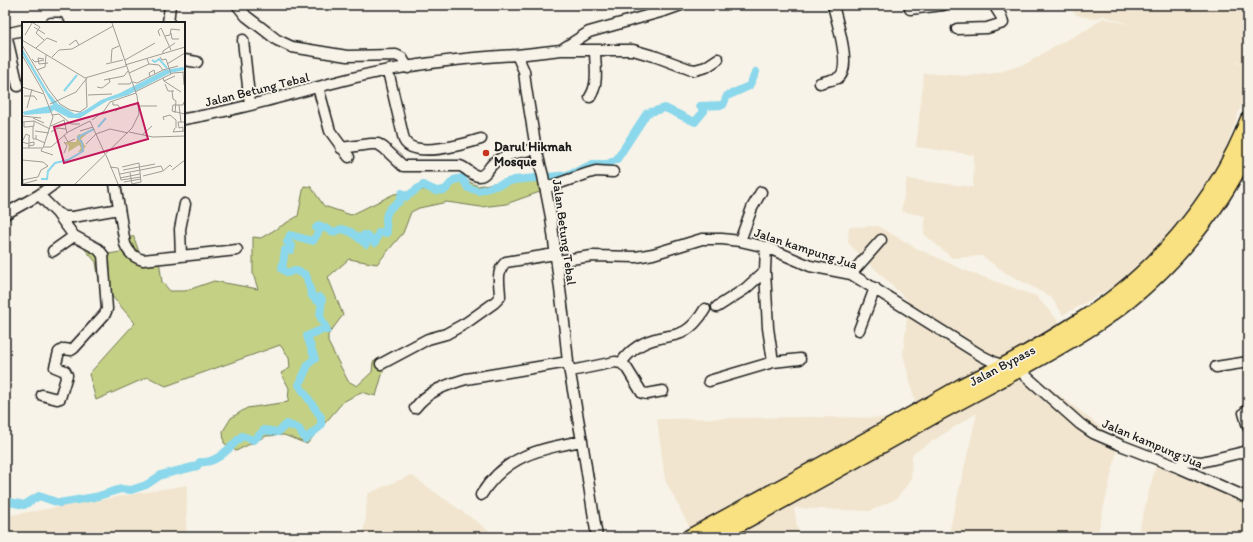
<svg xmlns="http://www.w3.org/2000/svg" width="1253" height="542" font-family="Itim,sans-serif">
	<rect width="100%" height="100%" fill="#f7f3e8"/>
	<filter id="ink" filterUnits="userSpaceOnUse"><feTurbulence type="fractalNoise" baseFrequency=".025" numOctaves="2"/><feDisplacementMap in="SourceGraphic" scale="8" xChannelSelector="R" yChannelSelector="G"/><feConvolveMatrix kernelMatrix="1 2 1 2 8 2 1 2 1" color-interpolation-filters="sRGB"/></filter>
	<g filter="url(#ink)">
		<!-- built -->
		<path fill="#f1e5cf" d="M1068,5H1248V65L1236,62V63L1248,66V81L1242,103L1220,165L1180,219L1139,269L1108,290L1063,315L1051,297L1006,273L982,256L952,258L924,234L925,216L901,211L907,179L973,187L974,155L916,147L924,73L969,76L996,73L1028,63L1053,47L1088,29L1103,18L1132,25L1104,16L1093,19L1077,15L1068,7Z
			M878,226L914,247L964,270L1036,296L1075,339L1028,371L1119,441L1097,537H948L977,413L912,454L911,480L896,499L870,511L794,508L799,537H693L694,536L665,480L657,419L808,417L919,418L903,354L907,318V300L848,243L849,227Z
			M1156,465L1248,504V536L1227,530L1224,537H1157L1138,533Z
			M411,475L498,537H362L366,517L367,494Z
			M187,485L186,537H5V516Z"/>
		<!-- green -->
		<path fill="#c4d185" stroke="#707650" d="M547,173L548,189L506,204L481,207L447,202L419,208L411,212L403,233L377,264L349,259L328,277L343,315L328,335V342L348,381L357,386L372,372L373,362L398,348L406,351L384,368L376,396L361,392L343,402L307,444L284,435L266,436L236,451L224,443L223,431L231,418L247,408L288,402L289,388L281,373L290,368L289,357L280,345L166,386L148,377L96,400L89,374L135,323L99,281L96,262L83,247L82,239L108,254L121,252L133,235L141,258L159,260L162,282L170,291H185L214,281L258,289L253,274V237L261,238L298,216L304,186L311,187L324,206L351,215L394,194L451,186L457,176L478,186Z"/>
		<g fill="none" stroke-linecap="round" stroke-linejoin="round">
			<!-- canal -->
			<path stroke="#8bd7eb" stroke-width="8" d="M5,501L24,505L39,496L59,503L95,497L121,489L131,490L146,485L161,475L197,466L200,462C217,464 230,447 242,436L254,440L264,430L278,432L287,424L299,429L305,439L321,426V417L299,385L309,363L315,359L307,336L321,330H327L320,316L322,299L319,297L316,300L312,296L306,275L294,270L288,273L282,269L285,250H291L292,246L287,242L290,235L313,241L319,231L316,228L319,225L333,232L342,229L351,232L366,244L364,235H367L375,243L379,232L387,233C385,217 384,210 399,202L402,193L406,197L423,185L436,191L445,190L454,180L462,178L468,188L479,191L514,180L569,175L593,164H608L617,159L647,113L665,108L695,122L704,111L700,106L723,105L727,96L749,86L756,72"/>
			<defs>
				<path id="minor" d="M237,5L246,16L263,29L277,40L292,47L347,56L396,55L402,58L408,68
					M910,9L943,5
					M51,23H59
					M168,23L170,5
					M957,29L987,28L1003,23L1001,16L994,5
					M5,34L23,30
					M6,34L18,86
					M243,40L250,105
					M561,50L589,32L664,11L681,5
					M517,55L561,50H633L657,57L689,69L695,70L706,67L718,59
					M184,60L197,62
					M388,71L404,140C413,159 465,144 481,139
					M820,83C825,81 833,80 838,78C853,69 836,19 833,5
					M318,87L330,131L349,157
					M590,97C599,84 595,65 595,50
					M184,119C241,110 296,92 352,78C406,65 462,58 517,55L524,71L526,88L536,149L543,176L551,217L563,313L568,362L582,441L597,537
					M341,148L371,144H378L384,148L403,166H460C467,168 472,176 479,176C486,176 489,166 495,162C507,153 522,152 536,149
					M115,184L125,244C129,253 133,257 143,260L237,250
					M545,188L589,173L596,171L613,172
					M39,195L57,213L74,236L53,251
					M57,213L65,217H73L119,209
					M5,214L39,195L54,184
					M740,241L752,208L761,192
					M181,256L180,229L185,204
					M557,261L592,256L636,257L653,254L702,239H722L740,241L766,247L810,266L851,274L982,356L1002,366
					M765,271L766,247
					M851,274L881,240
					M717,307L745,289L765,271L768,328L773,362
					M859,330L875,288
					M621,363C630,350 644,341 660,338C667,336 674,336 681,333C691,329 700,318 705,309
					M381,364L428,339L446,334L466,323L494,303L500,297C500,284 495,272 506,262L555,254
					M1216,367L1248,362
					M1018,369L1080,424L1093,433L1123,446L1180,468L1248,498
					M571,371L615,362L621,363L626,367L642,393L647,394L663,391
					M709,381L773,362L800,359
					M42,395L57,399L60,398L67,375L65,371L55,367L59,352L64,349L71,350L74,348L105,314L107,309L103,255L98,249L74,236
					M415,408C428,391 446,385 466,379L568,362
					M1248,409L1244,413L1248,427
					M1180,468L1183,460L1201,462L1248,451
					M481,495C506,455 539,449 582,441"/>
				<path id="highway" d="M690,537C781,487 872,438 962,386C975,379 988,374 1001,367C1026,354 1051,339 1075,324C1150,279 1217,202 1248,120
					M715,537C791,496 867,454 942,411C993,383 1046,357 1095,325C1159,283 1216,219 1248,149"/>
			</defs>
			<!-- minor casing -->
			<use href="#minor" stroke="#1c1c1c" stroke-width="13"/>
			<!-- highway casing -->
			<use href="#highway" stroke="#1c1c1c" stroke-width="18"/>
			<!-- minor -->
			<use href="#minor" stroke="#f7f3e8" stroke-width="10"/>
			<!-- highway -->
			<use href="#highway" stroke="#f9e181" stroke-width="15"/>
		</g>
	</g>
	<!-- markers -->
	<circle fill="#c8321e" stroke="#f7f3e8" stroke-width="1.5" cx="486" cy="153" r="4"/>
	<g text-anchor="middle" stroke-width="3.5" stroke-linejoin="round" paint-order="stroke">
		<!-- street labels -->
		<g font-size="13" fill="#1c1c1c" stroke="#f7f3e8">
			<text transform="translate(257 89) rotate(-14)" y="5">Jalan Betung Tebal</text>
			<text transform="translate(565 232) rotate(82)" y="5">Jalan Betung Tebal</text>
			<text transform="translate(806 248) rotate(18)" y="5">Jalan kampung Jua</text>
			<text transform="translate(1002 365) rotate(-28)" y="5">Jalan Bypass</text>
			<text transform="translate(1153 443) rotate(23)" y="5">Jalan kampung Jua</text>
		</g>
		<!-- poi labels -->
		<g font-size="13" font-weight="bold" fill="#1c1c1c" stroke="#f7f3e8" text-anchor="start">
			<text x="494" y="151">Darul Hikmah<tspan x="494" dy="15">Mosque</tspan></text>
		</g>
	</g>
	<!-- overview -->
	<g transform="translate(22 22)">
		<rect width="163" height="163" fill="#f7f3e8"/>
		<path d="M72,106L59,117L63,124L65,122L61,129L56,130L59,126L57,123L46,130L47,124L42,120H54L56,112L60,113Z" fill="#c4d185"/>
		<path d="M0,26L26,70L36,82L53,92L62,89L79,78L98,71L143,48L161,45L163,48L148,51L106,73L85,79L58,96H47L32,88L28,91L3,93L0,90L31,83L0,31Z" fill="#8bd7eb"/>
		<path fill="none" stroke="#8bd7eb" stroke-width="2" d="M130,38L133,40L137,37L145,46M42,69L55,53M76,105L84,96M19,157H25L26,149L33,141L46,138L61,129L60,121L56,115L72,107"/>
		<path fill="none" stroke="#9f9d96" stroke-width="1" d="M11,1L18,5L14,11L22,18M12,5L23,12M149,11L150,17H157M3,13L10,1M138,14L136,9L139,6L149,28M143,14L148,13L149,7L158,8M0,18L63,56L104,44M0,23L27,68L38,82L48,88L58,90L65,85L64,57M47,23L54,18L57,23M14,26L25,16L35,20M141,32V29L153,21M0,33L22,71M30,35L37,28L50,27L91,4M138,35L140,38L144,37L149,52M10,37L13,40L22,38M22,37L16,36L17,42L26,41M125,37L127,42L137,43L141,48M103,38L133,21M89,40L90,27L97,24M84,42L101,38M145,42L163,31M103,43L163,25M15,48L23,45L24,33M161,50L162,63M107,51L127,42M128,55L127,51L132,48L133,52M141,56L142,59L153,54M82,58L102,54L106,49M142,59L159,70M111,60L115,61L141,48L156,44M96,62H108L110,59M143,62L146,69H152M0,65L22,72L31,95L21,126H0M75,65L80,66L88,60L87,56M150,69L151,77L154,79L153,91M113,70L151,51L163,50M66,73L90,72M2,74H12L15,78M91,80V83H96L98,86L93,89M162,80L161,83H151L150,89L163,92M28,82L54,70L65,56M157,83L159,100M118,84H135M5,86L10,67M30,93L37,92L49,102H58M0,94L19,96M11,96L22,101M70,98L82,89L88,80L114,71M142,98L141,95L148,93L154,98V106M0,100L12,99L28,107M2,100V105H5L12,104V99M11,104V117H14M29,104L42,98L45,111M153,106L151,110L163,109M13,109L27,111M58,109L71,105M161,109V105L157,106L156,100H163M29,110L36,106L44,107M107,110L131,115L163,114M74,112L88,107L106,111M14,113V117L23,121M42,113L46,120L53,117M120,113L130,104M42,120L45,124L42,131M64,122L74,112M6,124L12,123V120L7,121M22,125H29L46,110L68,99L83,132M7,126V115L8,114L4,112L0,120L7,122M20,127L19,129L31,133M84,133L96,162M0,138L21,140L26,144L19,148L16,155L0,158M88,145L96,146L99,158L119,155M100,145L117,141L119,160L110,162L108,151M101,148L133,142M150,148L163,138M98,152L139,144L141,148M121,154L141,149L148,143L150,145M98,156L118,152M1,158V162L15,158M102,160L119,157M53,162L110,106L117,92L115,74L90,1"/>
		<path fill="#c2185b" fill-opacity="0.15" stroke="#c2185b" stroke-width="2" d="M116,81L126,117L42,141L32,105Z"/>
		<rect width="163" height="163" fill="none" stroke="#1c1c1c" stroke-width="2"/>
	</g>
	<!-- margin -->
	<rect width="1253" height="542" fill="none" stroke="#f7f3e8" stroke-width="20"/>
	<rect x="10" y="10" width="1233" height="522" fill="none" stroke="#1c1c1c" stroke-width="1.5" filter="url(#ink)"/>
</svg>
